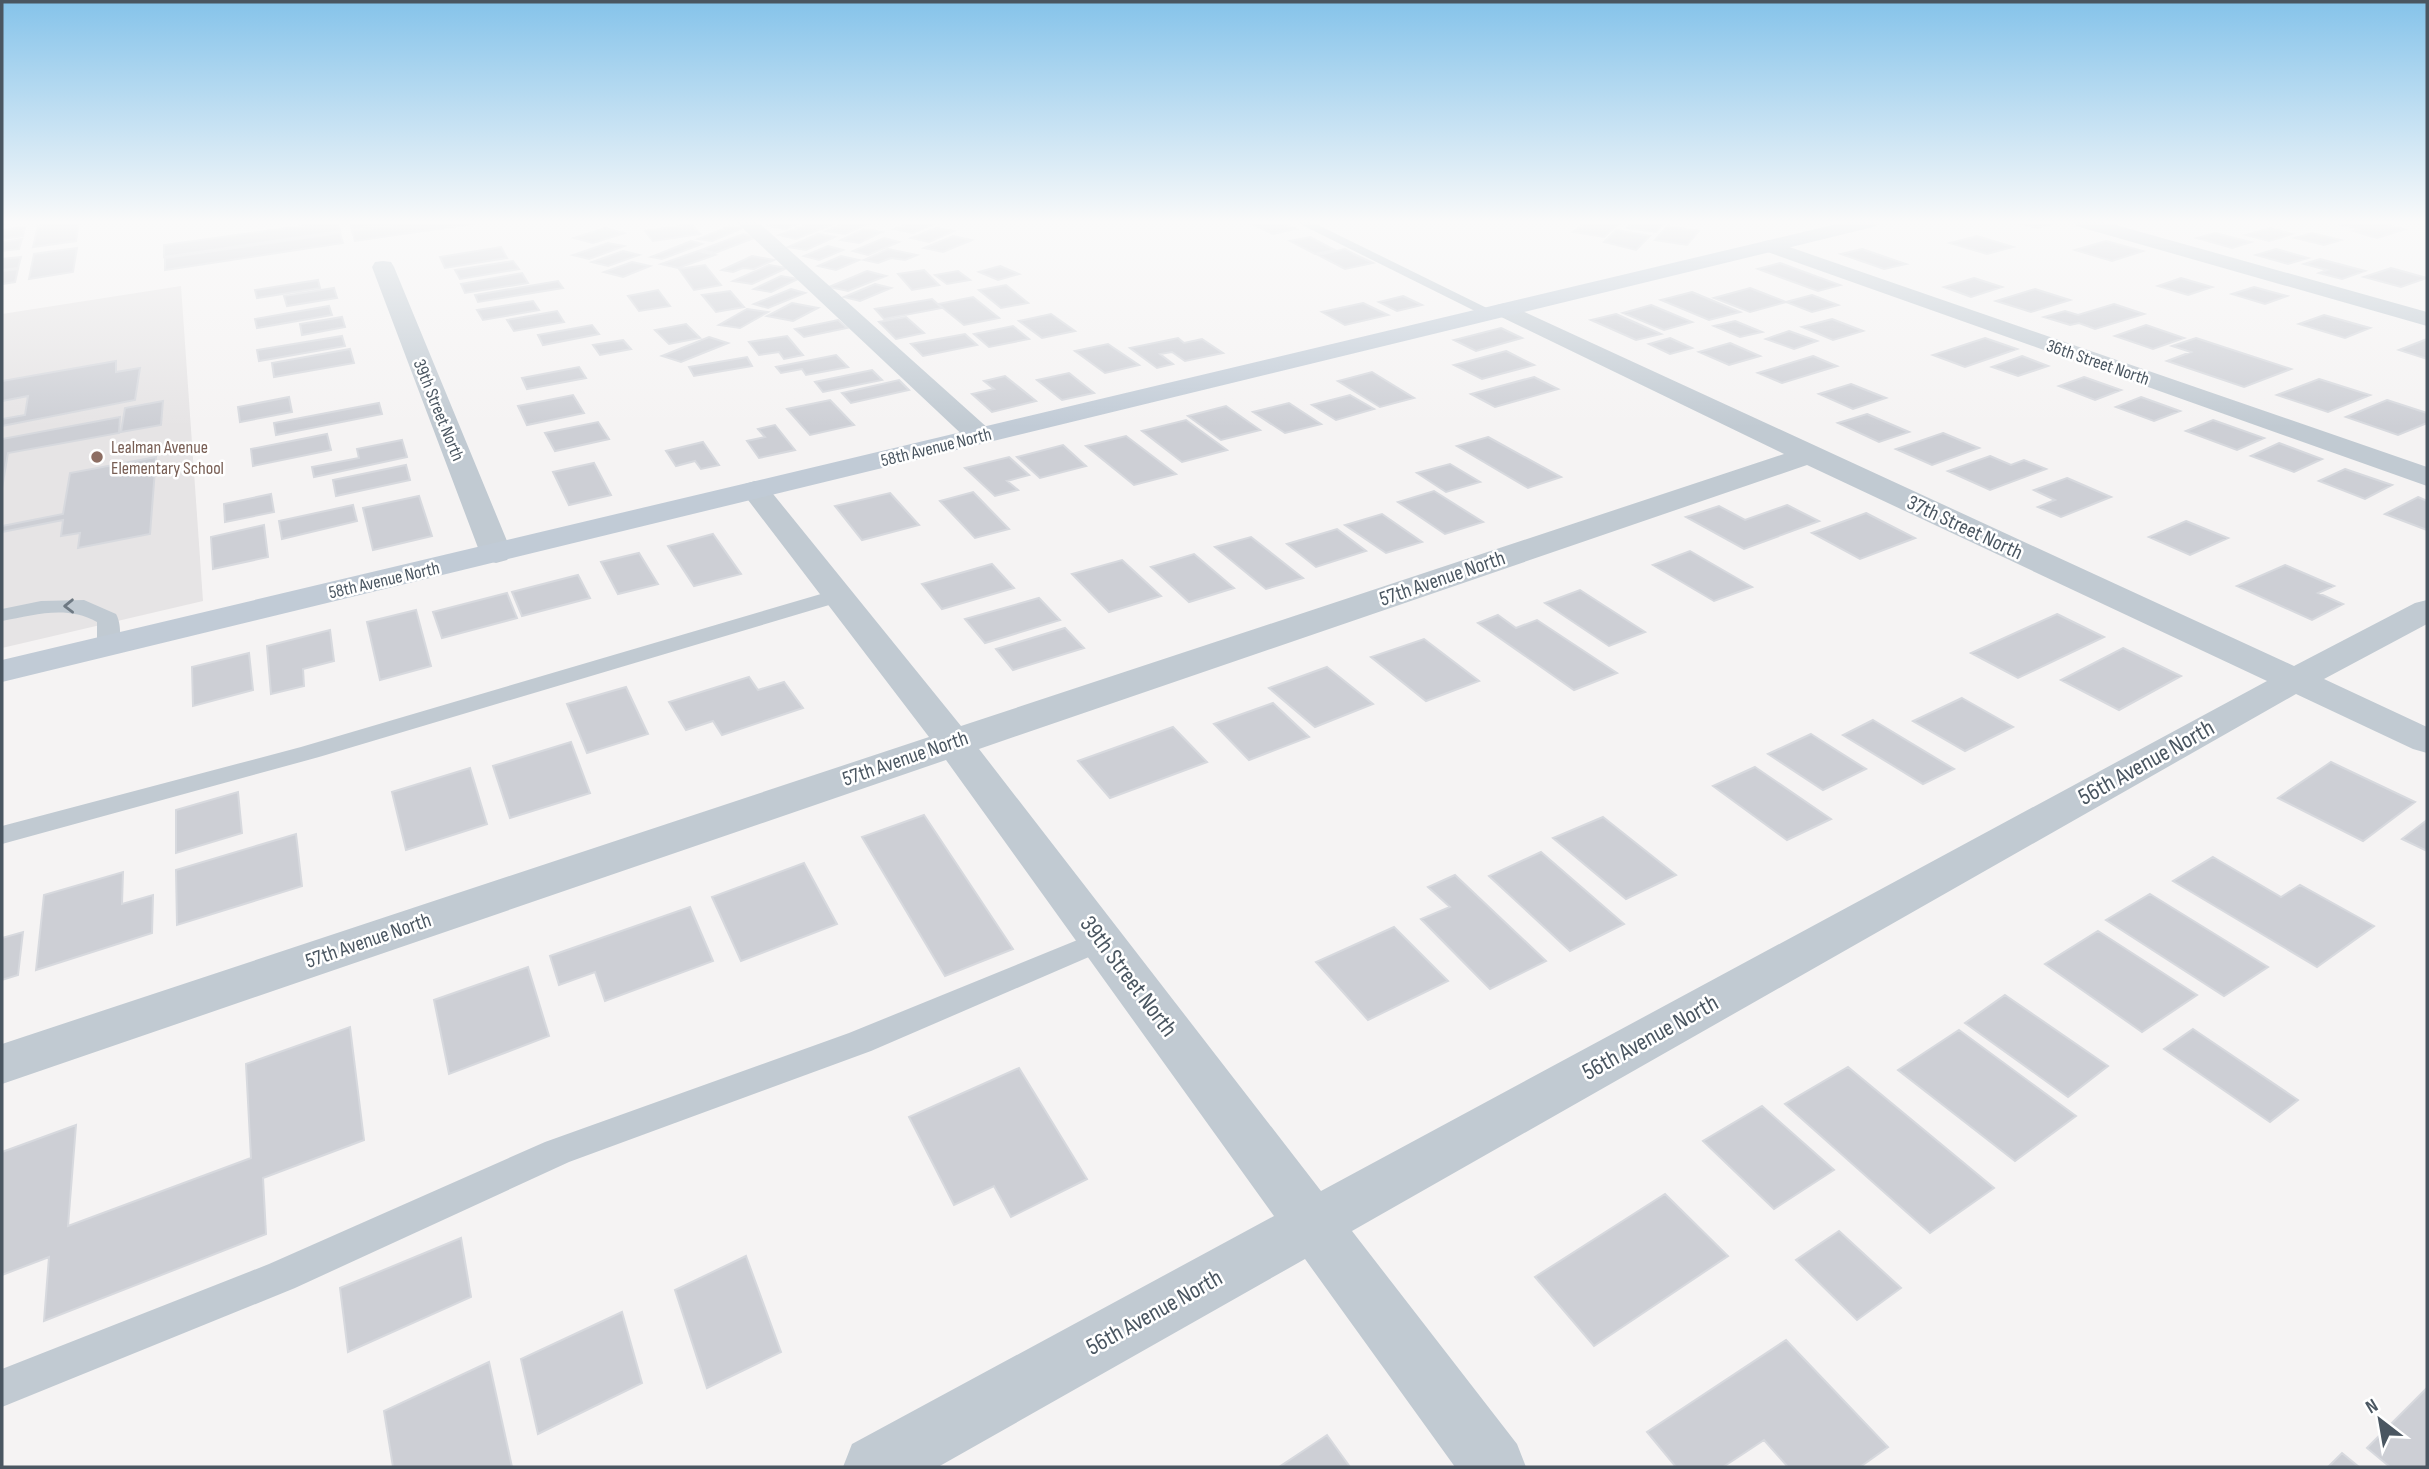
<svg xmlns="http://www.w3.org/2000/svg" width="2429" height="1469" font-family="'Sofia Sans Condensed',sans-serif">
	<rect width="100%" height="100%" fill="#f5f3f3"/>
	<!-- education -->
	<path fill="#e6e4e5" d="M181,286L203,601L2,648V314Z"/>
	<!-- building -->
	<path fill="#cdcfd5" stroke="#d7d9de" stroke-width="2" d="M66,222H79L76,241L33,247L38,226Z
		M330,222H337L340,231L164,257V245Z
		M349,222H401L352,229Z
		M415,222H486L355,241L352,231Z
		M779,222H804L785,229L769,226Z
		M813,222L831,225L796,239L779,235Z
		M847,222H872L845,234L826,231Z
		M913,222H939L913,233L894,229Z
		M1248,222H1280L1296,229L1273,234Z
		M1586,222H1605L1619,224L1604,237L1573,232Z
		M1632,222H1664L1656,232L1627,228Z
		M2015,222H2050L2055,223L2037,228Z
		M2351,222L2362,224L2378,222L2405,229L2377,238L2353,231L2360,229L2342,225Z
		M691,224L700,234L653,241L645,231Z
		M730,226L743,228L712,241L698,239Z
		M1667,226L1699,231L1687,245L1655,240Z
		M25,227L23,236L2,239V230Z
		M605,228L624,233L593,243L574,238Z
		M936,228L954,231L929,242L911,238Z
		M2270,228L2292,234L2269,241L2246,235Z
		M864,229L882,232L859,243L841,240Z
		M1616,230L1650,236L1636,250L1604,242Z
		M340,233L343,243L165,270V258Z
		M2215,233L2251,242L2232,248L2197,238Z
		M2312,233L2341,240L2324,245L2295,238Z
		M743,234L757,237L715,253L701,250Z
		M818,234L835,237L806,250L788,247Z
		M953,236L972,240L943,252L924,248Z
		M1977,236L2013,247L1987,254L1950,243Z
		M1310,237L1327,246L1335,250L1315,254L1290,241Z
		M884,238L899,242L868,255L853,251Z
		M22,239L19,249L2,251V242Z
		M691,241L702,244L662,259L651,257Z
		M2106,241L2143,251L2112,261L2075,250Z
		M608,243L624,246L589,259L573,255Z
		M828,246L843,250L819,260L804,256Z
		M501,247L507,258L445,268L440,257Z
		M77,248L73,272L29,279L34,254Z
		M888,249L917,255L905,260L891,258L878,263L864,260Z
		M1345,249L1354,254L1373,263L1345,269L1318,255Z
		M1862,249L1906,264L1884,269L1841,254Z
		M2276,249L2308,258L2288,264L2256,255Z
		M623,251L639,255L608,266L592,262Z
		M698,251L715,255L678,268L661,264Z
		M752,256L774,260L754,269L743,268L733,272L722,270Z
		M841,256L859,260L836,270L818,266Z
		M21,257L18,268L2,270V259Z
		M2320,259L2365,271L2342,279L2319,273L2327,270L2304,264Z
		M513,261L519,269L460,279L455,270Z
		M632,262L650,266L623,277L604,272Z
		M1780,263L1840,285L1818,291L1758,269Z
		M705,265L721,285L694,290L679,269Z
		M769,265L787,268L752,284L733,281Z
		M1000,266L1019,274L998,280L979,272Z
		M2391,268L2427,278L2401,287L2364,277Z
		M18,269L15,282L2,284V271Z
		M924,270L939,285L912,290L898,274Z
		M867,271L886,276L848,291L829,287Z
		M958,271L970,280L947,284L935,275Z
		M522,273L528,283L465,293L461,284Z
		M781,276L798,279L771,292L754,289Z
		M1974,278L2002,287L1971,297L1944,287Z
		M2181,278L2212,287L2188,295L2158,286Z
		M318,280L320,288L257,298L255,290Z
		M558,281L563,288L478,302L475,295Z
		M875,284L891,288L860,301L844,297Z
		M1006,285L1028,303L1001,308L979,290Z
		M2254,287L2287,296L2265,304L2232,294Z
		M334,288L337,298L287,306L284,296Z
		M1750,288L1786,302L1750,312L1714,298Z
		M791,289L805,293L768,308L754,304Z
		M2035,289L2070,300L2031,312L1996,301Z
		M658,290L670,306L639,311L628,296Z
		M730,291L744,307L716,312L702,295Z
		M1692,292L1740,312L1709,320L1661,300Z
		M1812,295L1838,305L1812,312L1786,302Z
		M1403,296L1422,305L1397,311L1379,302Z
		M973,297L999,318L964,325L938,304Z
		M932,299L942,308L884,319L875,309Z
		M533,301L539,310L483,320L477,310Z
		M792,303L818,308L793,321L767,316Z
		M1363,303L1388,315L1345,325L1322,312Z
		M2114,304L2144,314L2095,329L2079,323L2070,325L2044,317L2065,311L2078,315Z
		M1651,305L1692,322L1664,330L1623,313Z
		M329,306L332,315L257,328L255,319Z
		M747,309L768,312L740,328L719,325Z
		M557,311L564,322L514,331L507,320Z
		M1051,314L1075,331L1042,338L1019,321Z
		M1616,314L1661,334L1636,340L1591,320Z
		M2324,315L2370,328L2345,338L2299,324Z
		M342,317L345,327L302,335L300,324Z
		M906,317L924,333L896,339L879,322Z
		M1832,319L1863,331L1833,340L1802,327Z
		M838,320L847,328L804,337L795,329Z
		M1735,321L1762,332L1740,337L1714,326Z
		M686,324L700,338L669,344L655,330Z
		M592,325L599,334L543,345L538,335Z
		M2146,325L2184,338L2153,349L2115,336Z
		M1013,326L1029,339L989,347L974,334Z
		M1501,328L1522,338L1476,351L1454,340Z
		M1789,331L1817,341L1794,349L1766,339Z
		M965,334L977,345L923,356L911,344Z
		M342,336L345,346L259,361L257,350Z
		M787,336L803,355L784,359L779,352L759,355L749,342Z
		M709,337L728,343L681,362L662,356Z
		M1178,338L1184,343L1202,339L1223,353L1185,361L1172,352L1160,354L1173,364L1157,368L1130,348Z
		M1670,338L1692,348L1670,354L1649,344Z
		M1985,338L2017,349L1965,367L1933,355Z
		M2196,338L2291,369L2244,387L2167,361L2191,352L2172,346Z
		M2427,339V359L2399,350Z
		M623,340L631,349L600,355L593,345Z
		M1730,343L1760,356L1729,365L1699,352Z
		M1108,344L1139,365L1105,373L1075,351Z
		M350,349L354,363L274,377L272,363Z
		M1506,351L1534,365L1482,379L1454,365Z
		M836,355L848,367L806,375L802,369L781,373L776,367Z
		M1813,356L1837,366L1782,383L1758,373Z
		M2022,356L2048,366L2018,376L1992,367Z
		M747,357L752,366L694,376L689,367Z
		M116,361V372L140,368L135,400L2,426V419L25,415L28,396L2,401V381Z
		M579,367L586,378L527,389L522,378Z
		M872,370L882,380L823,392L815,382Z
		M1372,372L1414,398L1380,407L1338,381Z
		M1069,373L1094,393L1062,400L1037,380Z
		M1005,376L1036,401L992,412L972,394L994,389L984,381Z
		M1534,377L1558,389L1495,407L1471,394Z
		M2084,377L2121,390L2095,400L2059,386Z
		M2319,379L2370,395L2328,412L2277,395Z
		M899,380L909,390L851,403L842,393Z
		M1851,384L1886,398L1853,409L1819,394Z
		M573,395L584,413L527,425L518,406Z
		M1350,395L1374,409L1336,420L1312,405Z
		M289,397L292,412L240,422L238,407Z
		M2141,397L2180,411L2154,421L2116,407Z
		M830,400L854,425L810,435L787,409Z
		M2387,400L2427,413V423L2398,435L2346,417Z
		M163,401L161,425L121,432L125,408Z
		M379,403L382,414L276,435L274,423Z
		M1289,403L1321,424L1285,433L1253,412Z
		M1226,406L1260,430L1221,440L1188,416Z
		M1867,414L1909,432L1879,442L1838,423Z
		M120,417L119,433L8,453L2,488V439Z
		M1186,420L1227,450L1182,462L1142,431Z
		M2213,420L2264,438L2237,450L2186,431Z
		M598,422L609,439L555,451L545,433Z
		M775,425L795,450L759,458L747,441L765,437L758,429Z
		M1943,433L1979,448L1932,465L1896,449Z
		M327,434L331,450L253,466L251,449Z
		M1126,436L1176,474L1134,485L1086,446Z
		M1488,437L1561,477L1528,488L1457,446Z
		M402,440L407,457L314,477L312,467L359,458L357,449Z
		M703,442L719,465L701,469L695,461L676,466L666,451Z
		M2279,443L2322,459L2294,472L2251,456Z
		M1063,445L1086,466L1040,478L1017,457Z
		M1990,456L2011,465L2024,460L2046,469L1990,490L1948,471Z
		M156,457L150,534L78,548L80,533L61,536L63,520L2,532V526L63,514L70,473Z
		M1009,457L1029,475L1007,481L1018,490L995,496L965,468Z
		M594,463L611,495L569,505L553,472Z
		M1450,464L1480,482L1446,492L1417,473Z
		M406,465L410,480L336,496L333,480Z
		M2345,469L2392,485L2365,499L2319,481Z
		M2067,478L2111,497L2061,517L2038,507L2055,500L2034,490Z
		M1434,491L1483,522L1445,534L1398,502Z
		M973,492L1009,529L975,538L940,501Z
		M890,493L919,525L862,540L835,506Z
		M271,494L274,512L225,522L224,504Z
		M419,496L432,536L373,550L363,508Z
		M2418,497L2427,501V530L2385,514Z
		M353,505L357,521L282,539L279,521Z
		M1787,505L1819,521L1744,549L1686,517L1719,506L1745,520Z
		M1866,513L1915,538L1860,559L1812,533Z
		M1382,514L1422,542L1386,553L1345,525Z
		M2186,521L2228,538L2190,555L2149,537Z
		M264,525L268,557L213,569L211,537Z
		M1337,529L1366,551L1316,567L1287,544Z
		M713,534L741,574L694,586L668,546Z
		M1251,537L1303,578L1266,589L1215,547Z
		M1690,551L1752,587L1714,601L1653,565Z
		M639,553L658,584L618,594L601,562Z
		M1194,554L1234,588L1189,602L1151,567Z
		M1122,560L1161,596L1109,612L1072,574Z
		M992,564L1014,588L942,609L922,584Z
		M2285,565L2334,586L2318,593L2343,604L2312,620L2237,586Z
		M578,575L590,598L522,616L512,592Z
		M1580,590L1645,632L1609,646L1545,603Z
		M507,593L517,618L442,638L433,612Z
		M1039,598L1060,620L985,643L965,619Z
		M416,610L431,666L380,680L367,622Z
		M2057,614L2104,637L2018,678L1971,653Z
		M1498,615L1516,628L1537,620L1617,673L1574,690L1478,623Z
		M1065,628L1084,648L1013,670L996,649Z
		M330,630L334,661L303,669L304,686L271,694L267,646Z
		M1424,639L1479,681L1426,701L1371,657Z
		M2123,648L2181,676L2119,710L2061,680Z
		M249,653L253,690L193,706L192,667Z
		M1327,667L1373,704L1315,727L1269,688Z
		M749,677L758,690L784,682L803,708L722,735L713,721L686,730L669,702Z
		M626,687L648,734L587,753L567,704Z
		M1962,698L2013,727L1965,751L1913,721Z
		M1273,703L1309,737L1249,760L1214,724Z
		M1873,720L1954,769L1923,784L1843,735Z
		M1173,727L1207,762L1110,798L1078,761Z
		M1811,734L1866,769L1823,790L1768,754Z
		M571,742L590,793L510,818L493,766Z
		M2331,762L2415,802L2363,841L2278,798Z
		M1755,767L1831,819L1787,840L1713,786Z
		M470,768L487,824L406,850L392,792Z
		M238,792L242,833L176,853V810Z
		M924,815L1013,949L945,976L862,837Z
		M1603,817L1676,875L1626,899L1553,838Z
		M2427,820V851L2402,839Z
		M296,834L302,886L177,925L176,870Z
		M1541,852L1624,924L1570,951L1489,876Z
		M2213,857L2281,897L2300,885L2374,926L2317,967L2173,881Z
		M804,863L837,924L741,961L712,897Z
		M123,872L122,904L153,895L152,933L36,970L44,895Z
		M1455,875L1546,961L1490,989L1421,919L1450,907L1428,887Z
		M2150,894L2268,967L2224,996L2106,920Z
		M690,907L713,961L605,1001L595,972L559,985L550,956Z
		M1394,927L1448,981L1368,1020L1316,962Z
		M2098,931L2197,995L2142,1032L2045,964Z
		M23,932L18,975L2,980V938Z
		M528,967L549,1036L449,1074L434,1000Z
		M2005,995L2108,1066L2068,1097L1965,1023Z
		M350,1027L364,1140L263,1178L266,1234L44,1321L49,1257L2,1275V1152L76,1125L68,1226L251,1158L246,1064Z
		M2193,1029L2298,1100L2270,1122L2164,1049Z
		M1959,1030L2076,1116L2015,1161L1898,1070Z
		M1848,1067L1994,1188L1930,1233L1785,1104Z
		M1019,1068L1087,1179L1011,1217L994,1186L954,1205L909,1117Z
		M1762,1106L1834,1170L1774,1209L1703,1141Z
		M1665,1194L1728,1256L1594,1346L1535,1277Z
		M1839,1231L1901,1288L1857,1320L1796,1260Z
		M461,1238L471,1297L348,1352L340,1288Z
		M746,1256L781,1352L707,1388L675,1290Z
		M622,1312L642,1383L538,1434L521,1359Z
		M1786,1340L1888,1447L1860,1467H1788L1764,1440L1723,1467H1676L1647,1432Z
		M489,1362L512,1467H393L384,1411Z
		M2427,1388V1467H2390L2367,1448Z
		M1327,1435L1350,1467H1279Z
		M2342,1453L2359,1467H2328Z"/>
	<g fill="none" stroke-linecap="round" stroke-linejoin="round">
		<!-- lane -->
		<path fill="#c1cad2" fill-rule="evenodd" d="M1296,222H1312L1497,313L1495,316H1485Z
			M838,589L846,590L849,595L846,600L319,757L2,844V826L301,747Z
			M84,600L116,614C121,622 122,642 116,650H100L97,645V622C66,605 35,615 2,621V609L41,601Z
			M1102,930L1112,933L1117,940L1112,947L871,1051L569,1162L295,1288L2,1407V1369L269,1264L545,1142L849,1033Z"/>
		<!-- street -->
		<path fill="#c1cad2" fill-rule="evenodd" d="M736,222H758L990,430L994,436L990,442L980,444L970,442Z
			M2073,222H2105L2427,312V326L2076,226Z
			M1769,240L2427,467V486L1762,250L1759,246L1762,242Z
			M383,261L391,262L394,267L512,553L507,560L496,563L485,560L480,553L372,267L375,262Z
			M1505,303L2294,666L2415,603L2427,600V624L2324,679L2427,727V753L2413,749L2296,694L1352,1231L1517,1444L1526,1467H1455L1305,1259L938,1467H843L852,1444L1274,1216L946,760L2,1084V1044L929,737L745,496L740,490L745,484L755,481L765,484L961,726L1784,454L1497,315L1493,310L1497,305ZM1807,465L2267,681L1321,1191L979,749Z"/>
		<!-- secondary -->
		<path fill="#c1cbd6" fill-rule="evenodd" d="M1845,222H1879L1876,226L1869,228L2,682V660Z"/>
	</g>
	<!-- one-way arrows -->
	<defs><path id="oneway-chevron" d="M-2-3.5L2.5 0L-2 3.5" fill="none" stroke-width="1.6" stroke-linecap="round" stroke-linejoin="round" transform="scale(1.75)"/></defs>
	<use stroke="#6e7983" href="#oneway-chevron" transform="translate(69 606) rotate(179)"/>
	<!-- sky -->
	<linearGradient id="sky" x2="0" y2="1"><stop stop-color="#85c3ea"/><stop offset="0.52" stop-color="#fafafa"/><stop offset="1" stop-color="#fafafa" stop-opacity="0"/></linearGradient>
	<rect width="2429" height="427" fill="url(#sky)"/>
	<!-- markers -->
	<circle fill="#8d6e63" stroke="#fff" stroke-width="2.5" cx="97" cy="457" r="7"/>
	<g text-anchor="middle" stroke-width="5" stroke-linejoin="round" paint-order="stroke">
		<!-- far-street labels -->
		<g font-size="18" fill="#4a5661" stroke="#fff">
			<text transform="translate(2098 362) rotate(19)" y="6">36th Street North</text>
			<text transform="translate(439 410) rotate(68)" y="6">39th Street North</text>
			<text transform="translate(936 447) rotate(-14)" y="6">58th Avenue North</text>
			<text transform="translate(384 580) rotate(-13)" y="6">58th Avenue North</text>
		</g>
		<!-- far-education labels -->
		<g font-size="18" fill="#785e54" stroke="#fff" text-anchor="start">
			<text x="111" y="453">Lealman Avenue<tspan x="111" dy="21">Elementary School</tspan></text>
		</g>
		<!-- street labels -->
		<g font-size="21" fill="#4a5661" stroke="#fff">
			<text transform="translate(1965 527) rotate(25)" y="7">37th Street North</text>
			<text transform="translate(1442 578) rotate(-19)" y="7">57th Avenue North</text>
			<text transform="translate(905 758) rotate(-19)" y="7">57th Avenue North</text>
			<text transform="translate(368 940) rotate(-19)" y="7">57th Avenue North</text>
		</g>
		<!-- near-street labels -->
		<g font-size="24" fill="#4a5661" stroke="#fff">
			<text transform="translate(2146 762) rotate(-29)" y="8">56th Avenue North</text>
			<text transform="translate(1129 976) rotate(53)" y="8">39th Street North</text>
			<text transform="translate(1650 1037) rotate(-29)" y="8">56th Avenue North</text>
			<text transform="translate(1154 1312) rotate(-29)" y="8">56th Avenue North</text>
		</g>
	</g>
	<!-- border -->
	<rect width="2429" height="1469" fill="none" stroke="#4a5661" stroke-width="7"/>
	<!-- north arrow -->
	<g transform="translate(2380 1420) rotate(329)" stroke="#ffffff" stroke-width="5" paint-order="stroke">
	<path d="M0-5L12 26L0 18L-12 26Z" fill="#4a5661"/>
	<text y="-10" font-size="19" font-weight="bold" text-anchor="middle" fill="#4a5661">N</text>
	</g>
</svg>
